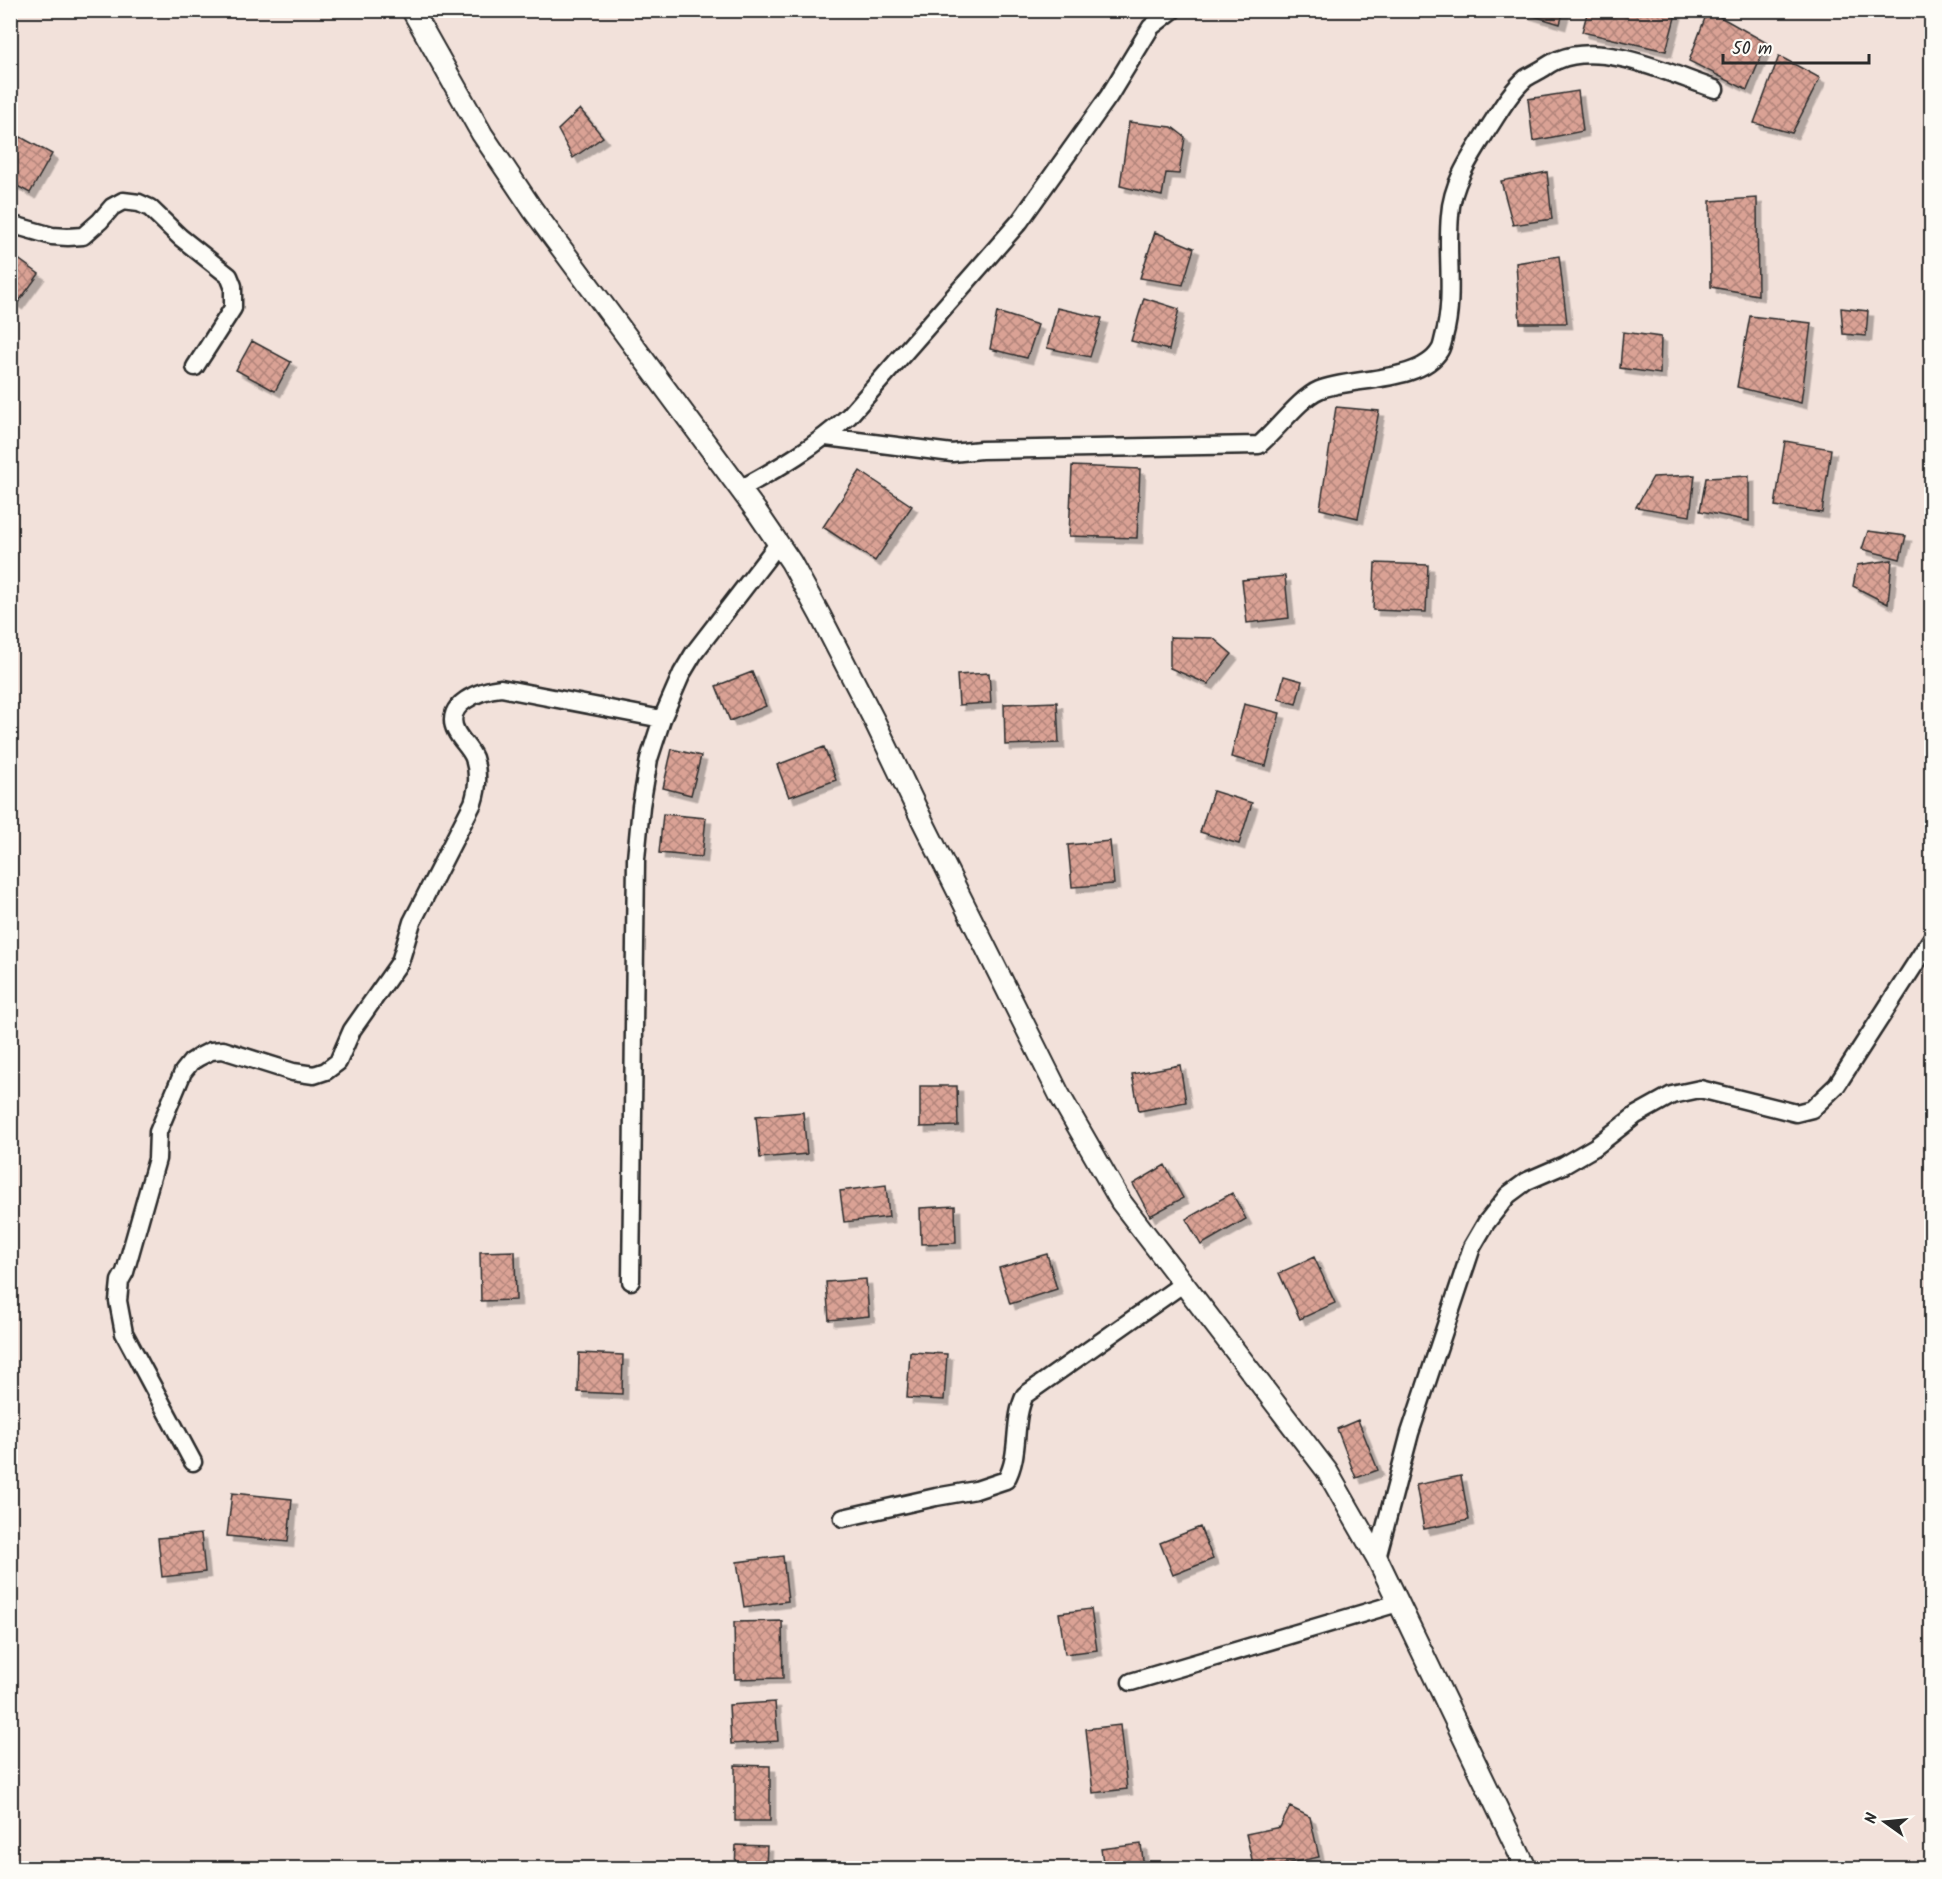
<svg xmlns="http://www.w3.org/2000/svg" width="1942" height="1879" font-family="Kalam,sans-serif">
	<defs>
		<pattern id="building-cross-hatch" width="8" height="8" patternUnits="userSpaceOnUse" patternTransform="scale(1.5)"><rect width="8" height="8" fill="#daa295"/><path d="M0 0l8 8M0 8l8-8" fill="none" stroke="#b1847a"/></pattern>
		<filter id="shadow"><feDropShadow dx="5.5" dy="5.5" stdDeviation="0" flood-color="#0004"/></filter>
	</defs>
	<rect width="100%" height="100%" fill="#f2e1da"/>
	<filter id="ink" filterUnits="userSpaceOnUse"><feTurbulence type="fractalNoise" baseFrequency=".0167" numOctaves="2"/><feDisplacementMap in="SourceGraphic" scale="12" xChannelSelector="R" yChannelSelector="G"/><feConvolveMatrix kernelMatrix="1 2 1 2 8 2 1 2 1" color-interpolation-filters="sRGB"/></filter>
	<g filter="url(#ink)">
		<!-- building -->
		<path fill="url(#building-cross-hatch)" stroke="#2b2b2b" stroke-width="1.5" filter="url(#shadow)" d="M1514,10H1564L1560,24Z
			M1588,10H1677L1666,51L1582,32Z
			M1708,10L1767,43L1747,90L1689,61Z
			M1779,56L1820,78L1792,133L1754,123Z
			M1578,91L1583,131L1533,141L1528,99Z
			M580,109L603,137L573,158L558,130Z
			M1129,122L1172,127L1185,137L1179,174L1166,173L1162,196L1120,186Z
			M15,134L52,154L30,193L10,182V143Z
			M1547,172L1552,219L1513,225L1501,181Z
			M1757,198L1758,295L1711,287L1710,201Z
			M1155,232L1194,248L1183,285L1140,278Z
			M10,253L39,274L17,304L10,299Z
			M1559,256L1567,323H1520L1516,263Z
			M1144,298L1179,309L1169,350L1131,341Z
			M1057,308L1102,318L1090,357L1047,348Z
			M1841,308L1868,311L1866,336L1843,334Z
			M997,312L1038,325L1027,358L990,349Z
			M1750,316L1811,323L1801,403L1737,387Z
			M1623,332L1661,337L1660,374L1620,368Z
			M252,341L291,362L275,391L236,370Z
			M1336,407L1379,411L1358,518L1320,509Z
			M1785,441L1831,449L1822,513L1775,506Z
			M1072,466L1140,469L1137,538L1069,536Z
			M860,471L912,506L875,561L823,527Z
			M1695,475L1690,516L1636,507L1653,477Z
			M1749,476V521L1700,511L1706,478Z
			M1868,531L1906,536L1900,559L1862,549Z
			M1892,560L1888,604L1853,586L1857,565Z
			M1375,563L1428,565L1426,612L1373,610Z
			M1285,576L1289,618L1247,623L1242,580Z
			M1170,637L1213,638L1232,654L1208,684L1170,668Z
			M752,672L766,706L730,721L716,686Z
			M989,673L991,703L959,705L957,675Z
			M1284,676L1302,681L1296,704L1278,699Z
			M1057,702L1059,743L1005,745L1004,704Z
			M1244,704L1280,713L1266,766L1231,757Z
			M824,747L836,780L789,797L777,765Z
			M672,749L701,756L691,795L663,788Z
			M1213,791L1252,803L1239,844L1200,832Z
			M663,814L706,818L702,857L659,853Z
			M1110,841L1114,884L1072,887L1068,845Z
			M1180,1065L1186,1102L1139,1111L1132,1074Z
			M920,1086H957L958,1126L920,1127Z
			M803,1112L807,1154L760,1158L756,1116Z
			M1165,1165L1183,1198L1150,1216L1133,1184Z
			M886,1185L889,1217L844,1222L840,1191Z
			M1232,1193L1246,1219L1201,1245L1186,1219Z
			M955,1206L956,1243L921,1244L920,1208Z
			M515,1251L516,1300L481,1301L480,1252Z
			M1047,1254L1057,1289L1010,1304L999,1268Z
			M1314,1257L1335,1303L1300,1319L1279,1273Z
			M866,1279L869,1316L829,1320L826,1282Z
			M910,1352L947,1354L944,1400L907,1398Z
			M579,1353L623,1355L622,1394L578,1392Z
			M1358,1420L1378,1470L1356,1478L1337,1429Z
			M1461,1476L1469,1520L1424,1529L1416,1485Z
			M232,1493L292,1499L288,1542L227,1536Z
			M1200,1527L1213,1559L1173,1575L1160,1543Z
			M201,1534L205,1572L162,1577L158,1538Z
			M783,1556L788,1601L744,1607L737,1562Z
			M1091,1609L1097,1650L1065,1654L1059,1613Z
			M782,1621L783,1678L735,1679L734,1622Z
			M775,1702L778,1741L731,1744L729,1705Z
			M1120,1725L1127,1789L1093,1793L1086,1729Z
			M735,1765L770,1766V1821H735Z
			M1290,1807L1310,1817L1319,1857L1267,1868H1254L1246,1834L1280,1827Z
			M1141,1844L1144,1868H1104L1101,1849Z
			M736,1845L767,1846L766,1868H735Z"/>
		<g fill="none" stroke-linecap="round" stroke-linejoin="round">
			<defs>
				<path id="minor" d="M10,224L52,236L68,237L83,236L100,221L112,207L123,201L139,203L150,208L180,237L229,276L233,286V308L195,367
					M826,437L952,453L981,450L1259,445C1276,431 1300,398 1319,390C1351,377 1421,383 1440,350C1442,347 1443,341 1444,337C1455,297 1446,256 1450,215C1452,183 1471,156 1488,129C1499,112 1511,91 1526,78C1531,75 1537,72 1542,69C1547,66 1552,62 1558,60C1604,41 1670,74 1715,89
					M740,489C779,468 816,446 849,416L1020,221L1109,96L1151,27L1173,10
					M631,1281L636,859L641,806L649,759L662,719L682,673L694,653L778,544
					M193,1462L124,1333L118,1301L120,1281L125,1272L157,1159L158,1132L183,1072L191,1062L199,1057L211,1051L223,1050L293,1072L314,1075L326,1071L338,1062L352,1030L400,962L412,922L473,803C478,788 479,774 474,758C470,748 461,741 456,731C442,704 481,690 501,688L662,719
					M843,1518L936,1497L976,1490L1006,1480C1021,1454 1012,1421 1025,1395L1184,1283
					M1377,1558L1410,1433L1472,1247L1486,1223L1508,1195L1527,1181L1564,1165L1595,1147L1636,1115L1672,1095L1700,1089L1796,1113L1812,1109L1837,1085L1932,938
					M1131,1682L1398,1603"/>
				<path id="tertiary" d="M412,10L482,134L533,210L757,512L791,562L820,615L874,720L922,820L1059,1094L1121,1202L1327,1471L1377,1558L1526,1868"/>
			</defs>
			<!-- minor casing -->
			<use href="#minor" stroke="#2b2b2b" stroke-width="21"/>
			<!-- tertiary casing -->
			<use href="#tertiary" stroke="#2b2b2b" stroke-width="24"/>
			<!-- minor -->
			<use href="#minor" stroke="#fdfcf7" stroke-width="16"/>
			<!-- tertiary -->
			<use href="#tertiary" stroke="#fdfcf7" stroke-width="20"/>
		</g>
	</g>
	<!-- margin -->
	<rect width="1942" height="1879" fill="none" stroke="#fdfcf7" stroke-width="36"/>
	<rect x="18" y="18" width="1906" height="1843" fill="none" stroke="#2b2b2b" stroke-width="2" filter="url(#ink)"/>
	<!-- north arrow -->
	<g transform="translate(1885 1822) rotate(285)" stroke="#fdfcf7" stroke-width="4.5" paint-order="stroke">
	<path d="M0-4.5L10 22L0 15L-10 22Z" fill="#2b2b2b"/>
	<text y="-9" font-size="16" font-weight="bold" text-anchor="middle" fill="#2b2b2b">N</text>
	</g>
	<!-- scale -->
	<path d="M1723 54v9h146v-9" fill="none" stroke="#2b2b2b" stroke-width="3"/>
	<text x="1732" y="54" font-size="18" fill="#2b2b2b" stroke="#fdfcf7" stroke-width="4.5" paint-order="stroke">50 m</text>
</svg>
